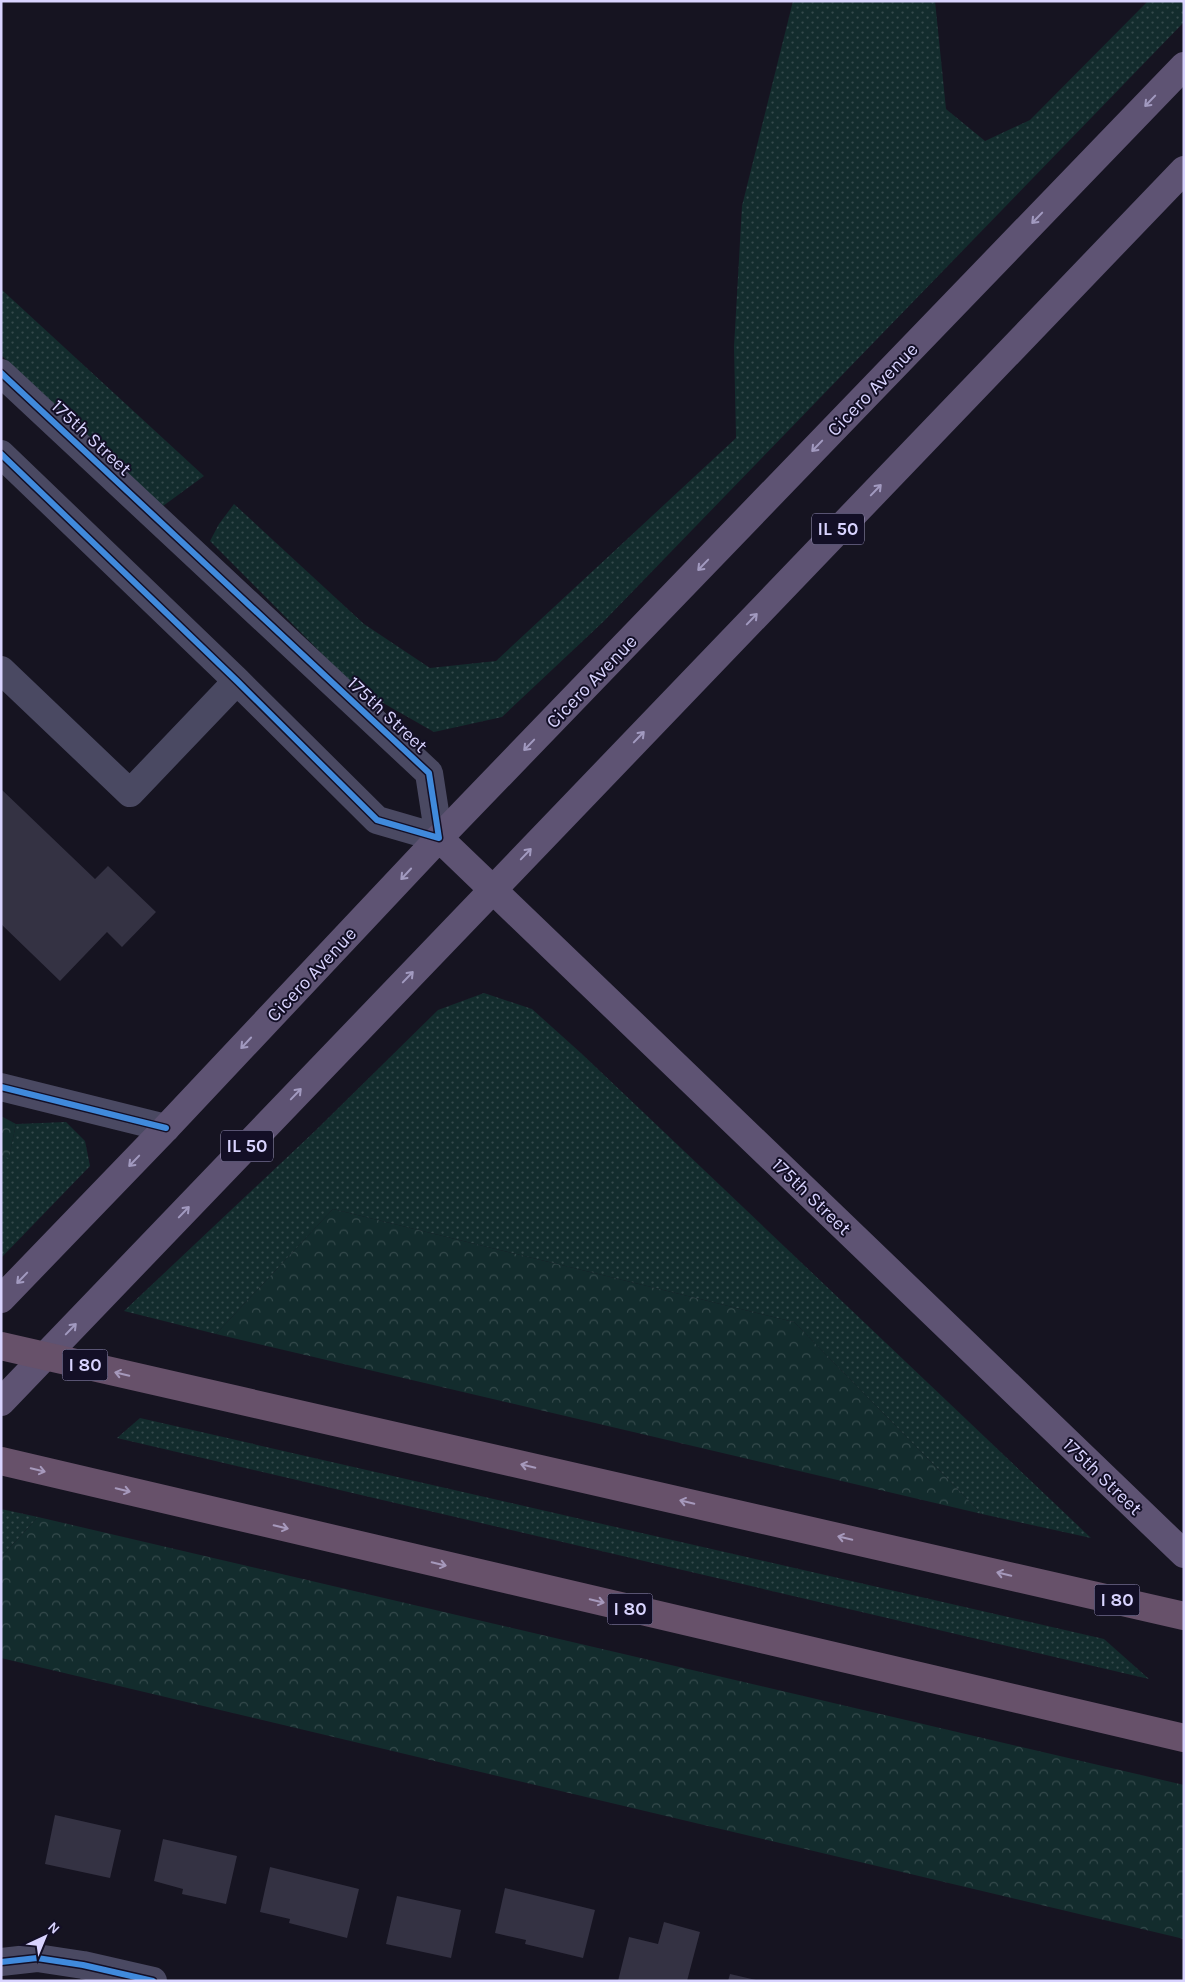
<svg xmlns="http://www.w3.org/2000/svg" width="1185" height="1982" font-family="Karla,sans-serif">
	<defs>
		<pattern id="grass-dots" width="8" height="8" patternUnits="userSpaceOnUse" patternTransform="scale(1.25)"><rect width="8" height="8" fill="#132c2d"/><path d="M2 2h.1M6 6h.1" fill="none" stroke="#354a4c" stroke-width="1.8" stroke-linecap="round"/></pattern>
		<pattern id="forest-crowns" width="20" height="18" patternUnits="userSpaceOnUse" patternTransform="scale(1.25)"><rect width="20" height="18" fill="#132c2d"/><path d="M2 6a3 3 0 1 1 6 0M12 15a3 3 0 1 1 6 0" fill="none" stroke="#354a4c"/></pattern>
	</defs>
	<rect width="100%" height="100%" fill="#161421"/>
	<!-- grass -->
	<path fill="url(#grass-dots)" d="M793,1H935L946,109L985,141L1030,120L1148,1H1184V22L604,621L502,717L434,732L355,687L210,541L219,524L234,504L364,624L430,668L496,661L736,438L734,347L742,206Z
		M1,289L204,476L163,506L1,355Z
		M484,993L532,1009L582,1054L1091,1538L982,1514L794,1322L333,1209L216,1334L124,1311L315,1131L438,1010Z
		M66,1122L85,1141L90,1166L1,1258V1156L9,1157L16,1124Z
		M140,1418L1104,1639L1149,1679L117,1438Z
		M1,1509L38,1517L1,1557Z"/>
	<!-- forest -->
	<path fill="url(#forest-crowns)" d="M1,1116L16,1124L9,1158L1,1156Z
		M333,1209L794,1322L982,1514L216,1334Z
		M38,1517L1184,1785V1939L1,1658V1557Z"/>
	<!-- building -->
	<path fill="#343243" d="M1,789L95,879L108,866L156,912L122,947L107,932L60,981L1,924Z
		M55,1815L121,1830L110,1878L45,1864Z
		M163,1839L237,1856L226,1904L182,1894L183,1889L154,1881Z
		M270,1867L359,1889L347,1938L289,1923L290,1919L260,1912Z
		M505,1888L595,1910L583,1958L525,1944L526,1940L495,1933Z
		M397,1896L461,1910L451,1958L386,1944Z
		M664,1922L700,1932L687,1981H618L629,1937L658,1944Z
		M730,1974L756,1980V1981H728Z"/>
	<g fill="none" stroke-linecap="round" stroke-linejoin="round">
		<!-- minor -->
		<path stroke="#4a4962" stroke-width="28" d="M1,373L429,773L439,838L377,820L237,681L1,454
			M1,670L130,793L237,681
			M1,1087L166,1128
			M1,1962L37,1958L83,1965L153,1981"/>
		<!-- major -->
		<path stroke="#5e5373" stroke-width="28" d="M439,838L1184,1554
			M1,1299L166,1128L439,838L1184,66
			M1,1402L1184,170"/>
		<!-- highway -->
		<path stroke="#67516a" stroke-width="28" d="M1,1346L1184,1616
			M1,1461L1184,1738"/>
		<defs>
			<path id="cycleway" d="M1,373L429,773L439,838L377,820L237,681L1,454
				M1,1087L166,1128
				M1,1962L37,1958L83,1965L153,1981"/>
		</defs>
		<!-- cycleway casing -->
		<use href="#cycleway" stroke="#130f26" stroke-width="9"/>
		<!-- cycleway -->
		<use href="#cycleway" stroke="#408adc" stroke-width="6"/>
	</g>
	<!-- one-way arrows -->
	<defs><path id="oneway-shaft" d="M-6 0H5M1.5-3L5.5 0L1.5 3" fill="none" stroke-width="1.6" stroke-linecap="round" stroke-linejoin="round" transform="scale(1.25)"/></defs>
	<g stroke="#a29ac0">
		<use href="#oneway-shaft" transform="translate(1150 101) rotate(134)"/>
		<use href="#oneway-shaft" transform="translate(1037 218) rotate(134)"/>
		<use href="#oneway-shaft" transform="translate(817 446) rotate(134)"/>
		<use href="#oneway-shaft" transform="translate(876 490) rotate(-46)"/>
		<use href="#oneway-shaft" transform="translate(703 565) rotate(134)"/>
		<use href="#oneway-shaft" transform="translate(752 619) rotate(-46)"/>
		<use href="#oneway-shaft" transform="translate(639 737) rotate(-46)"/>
		<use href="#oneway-shaft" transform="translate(529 745) rotate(134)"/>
		<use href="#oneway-shaft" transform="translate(526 854) rotate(-46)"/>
		<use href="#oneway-shaft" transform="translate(406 874) rotate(133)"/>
		<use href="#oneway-shaft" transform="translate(408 977) rotate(-46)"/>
		<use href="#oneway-shaft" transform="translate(246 1043) rotate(133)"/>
		<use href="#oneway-shaft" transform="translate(296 1094) rotate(-46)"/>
		<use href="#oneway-shaft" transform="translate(134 1161) rotate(134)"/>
		<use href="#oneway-shaft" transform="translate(184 1212) rotate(-46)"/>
		<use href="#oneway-shaft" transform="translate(22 1278) rotate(134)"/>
		<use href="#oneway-shaft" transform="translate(71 1329) rotate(-46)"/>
	</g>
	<g stroke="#a699bc">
		<use href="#oneway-shaft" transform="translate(122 1374) rotate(-167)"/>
		<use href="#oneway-shaft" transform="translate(528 1466) rotate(-167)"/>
		<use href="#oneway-shaft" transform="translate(38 1470) rotate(14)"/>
		<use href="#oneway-shaft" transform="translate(123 1490) rotate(13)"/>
		<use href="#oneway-shaft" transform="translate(687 1502) rotate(-167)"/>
		<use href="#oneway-shaft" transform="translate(281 1527) rotate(13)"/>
		<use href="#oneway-shaft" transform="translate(845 1538) rotate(-167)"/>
		<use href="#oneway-shaft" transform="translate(439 1564) rotate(13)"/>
		<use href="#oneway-shaft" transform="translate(1004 1574) rotate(-167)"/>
		<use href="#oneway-shaft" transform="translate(597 1601) rotate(13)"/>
	</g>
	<g text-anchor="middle" stroke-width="4" stroke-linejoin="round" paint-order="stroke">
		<!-- shield labels -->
		<g fill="#130f26" stroke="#9e99be" stroke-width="1">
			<rect x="812" y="513.5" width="52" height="31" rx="4"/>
			<rect x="221" y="1130.5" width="52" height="31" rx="4"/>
			<rect x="62.5" y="1349.5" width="45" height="31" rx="4"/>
			<rect x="1094.5" y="1584.5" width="45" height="31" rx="4"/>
			<rect x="607.5" y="1593.5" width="45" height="31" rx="4"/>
		</g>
		<g font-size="18" font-weight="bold" fill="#d9d4ff">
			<text x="838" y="535">IL 50</text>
			<text x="247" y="1152">IL 50</text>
			<text x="85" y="1371">I 80</text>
			<text x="1117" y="1606">I 80</text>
			<text x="630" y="1615">I 80</text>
		</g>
		<!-- street labels -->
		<g font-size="19" fill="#d9d4ff" stroke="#130f26">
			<text transform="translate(872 389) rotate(-46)" y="7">Cicero Avenue</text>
			<text transform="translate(92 437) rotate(43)" y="7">175th Street</text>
			<text transform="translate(591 681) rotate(-46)" y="7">Cicero Avenue</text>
			<text transform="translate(388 714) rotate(43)" y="7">175th Street</text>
			<text transform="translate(311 974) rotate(-47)" y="7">Cicero Avenue</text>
			<text transform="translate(812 1196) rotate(44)" y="7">175th Street</text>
			<text transform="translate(1103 1476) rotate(44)" y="7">175th Street</text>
		</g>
	</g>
	<!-- border -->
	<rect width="1185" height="1982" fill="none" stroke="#d9d4ff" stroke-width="5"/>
	<!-- north arrow -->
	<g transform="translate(45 1937) rotate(44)" stroke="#130f26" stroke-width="4" paint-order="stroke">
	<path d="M0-4L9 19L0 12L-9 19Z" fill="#d9d4ff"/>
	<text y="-8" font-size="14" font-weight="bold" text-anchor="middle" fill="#d9d4ff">N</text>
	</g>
</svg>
